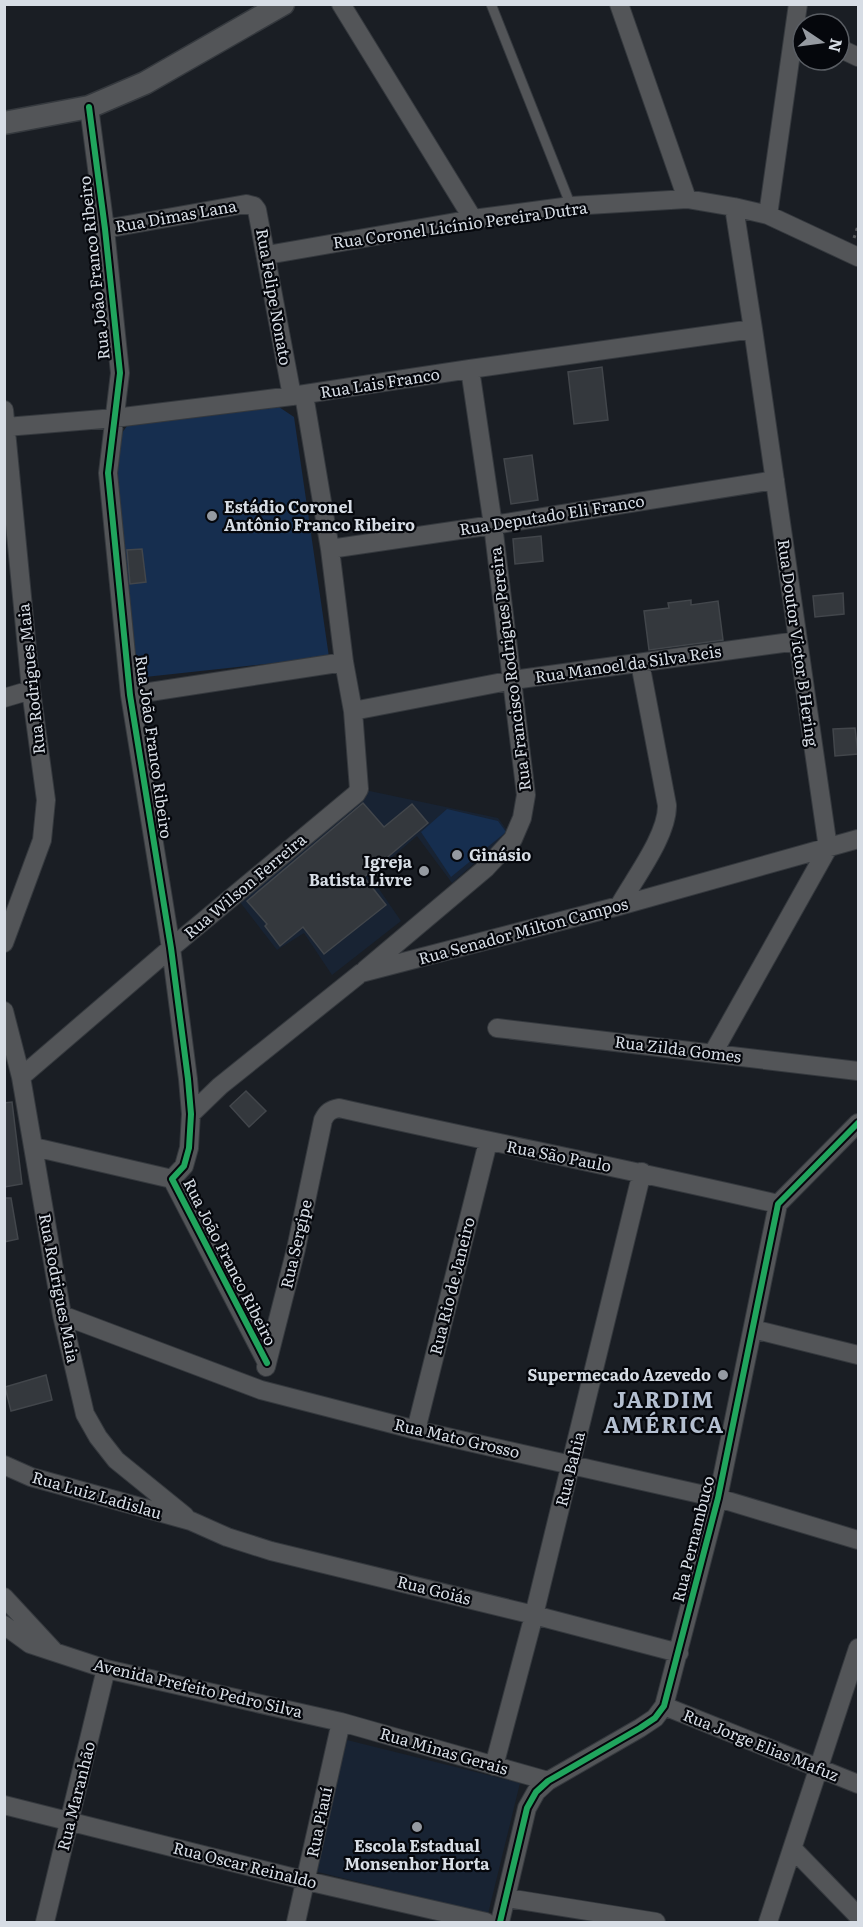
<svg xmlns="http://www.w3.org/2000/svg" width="863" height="1927" font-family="Literata,serif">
	<rect width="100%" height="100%" fill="#1a1e24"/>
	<!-- built -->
	<path fill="#182333" d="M365,790L498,818L509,833L452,883L417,836L370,876L401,921L332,975L304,933L277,950L236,897Z
		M347,1740L520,1783L488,1914L314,1871Z"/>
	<!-- green -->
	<path fill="#162e4f" d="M276,405L294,417L329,657L136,678L113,445L127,426Z
		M447,809L498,821L506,832L451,877L421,832Z"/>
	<!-- building -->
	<path fill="#34383d" stroke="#42464b" stroke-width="1.5" d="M602,367L608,420L574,424L568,372Z
		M532,455L538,500L511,504L504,459Z
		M541,536L543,561L515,564L513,539Z
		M142,549L146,582L130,584L127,550Z
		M843,593L844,614L815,617L813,596Z
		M691,600V605L718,601L723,640L649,650L644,611L669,608L668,603Z
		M855,728L858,754L835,756L833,729Z
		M363,803L384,827L412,804L428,823L364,877L386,905L324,954L303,927L280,946L265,926L267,924L247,901Z
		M246,1091L266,1111L249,1127L230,1106Z
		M12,1102L22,1184L4,1187V1103Z
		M4,1198H11L18,1239L4,1242Z
		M46,1375L52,1400L11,1411L5,1387Z"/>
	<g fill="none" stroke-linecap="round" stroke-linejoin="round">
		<defs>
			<path id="service" d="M491,4L571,206"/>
			<path id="minor" d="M341,4L473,219
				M619,4L687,199
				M839,48L858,57
				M89,107L105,229L120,373L108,473L130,695L171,948L188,1079L191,1114L189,1148L184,1166L172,1179L267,1363
				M768,215L798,4
				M105,229L246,204L254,206L257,210L292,396
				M267,255L473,219L571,206L687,199L734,207L768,215L858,257
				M4,410L31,690L46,800L42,840L4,943
				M6,427L115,418L292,396L470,369L753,329
				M330,549L493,525L775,480
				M130,695L344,662
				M4,698L31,690
				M353,711L513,680L798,641
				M619,906C634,879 668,835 667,805L640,663
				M365,970L486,868L513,839L522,818L526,795L493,525L470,369
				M4,1011L21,1077L62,1315L85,1414L98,1437L116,1460L185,1516
				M497,1028L858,1071
				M713,1053L828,848L753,329L734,207
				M21,1077L171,948L356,794L359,789L353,711L344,662L330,549L304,395
				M191,1114L220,1086L361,973L619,906L858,839
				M34,1147L172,1179
				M62,1315L261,1390L416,1430L718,1498L858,1540
				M753,1329L858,1355
				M266,1367L296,1249L323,1120C327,1112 330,1110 339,1108C485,1141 632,1170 778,1204
				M416,1430L488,1142
				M4,1465L31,1477L191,1521L227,1537L271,1551L534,1615L679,1653
				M4,1597L54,1651
				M4,1625L30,1644L106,1669L341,1722L548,1781
				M664,1706L858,1784
				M494,1766L534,1615L642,1172
				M4,1805L307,1881L486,1922
				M793,1849L858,1916
				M507,1898L656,1922
				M45,1922L106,1669
				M296,1922L341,1722
				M500,1922L527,1808L536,1792L548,1781L640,1728L655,1718L664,1706L718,1498L778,1204L858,1123
				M768,1922L858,1648"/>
			<path id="tertiary" d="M4,123L89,107L145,83L283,4"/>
		</defs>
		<!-- service casing -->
		<use href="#service" stroke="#35393e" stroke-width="11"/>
		<!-- minor casing -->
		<use href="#minor" stroke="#35393e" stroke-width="20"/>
		<!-- tertiary casing -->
		<use href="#tertiary" stroke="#35393e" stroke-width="25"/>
		<!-- path -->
		<path stroke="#55575a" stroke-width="3" stroke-dasharray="3 4.5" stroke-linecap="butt" d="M854,238L858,226"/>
		<!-- service -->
		<use href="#service" stroke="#535558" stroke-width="9"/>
		<!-- minor -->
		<use href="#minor" stroke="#535558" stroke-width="18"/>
		<!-- tertiary -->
		<use href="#tertiary" stroke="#535558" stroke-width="22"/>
		<defs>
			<path id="cycleway" d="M89,107L105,229L120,373L108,473L130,695L171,948L188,1079L191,1114L189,1148L184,1166L172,1179L267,1363
				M500,1922L527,1808L536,1792L548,1781L640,1728L655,1718L664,1706L718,1498L778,1204L858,1123"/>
		</defs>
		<!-- cycleway casing -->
		<use href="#cycleway" stroke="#05070c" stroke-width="10"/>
		<!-- cycleway -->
		<use href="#cycleway" stroke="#20a55d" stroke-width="6"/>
	</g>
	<!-- markers -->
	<g fill="#959aa1" stroke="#05070c" stroke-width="2">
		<circle cx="212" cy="516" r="6"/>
		<circle cx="457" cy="855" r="6"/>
		<circle cx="424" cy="871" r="6"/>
		<circle cx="723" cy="1375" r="6"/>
		<circle cx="417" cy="1827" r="6"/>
	</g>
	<g text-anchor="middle" stroke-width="4.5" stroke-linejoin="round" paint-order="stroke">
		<!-- street labels -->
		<g font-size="16" fill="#d7dde5" stroke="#05070c">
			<text transform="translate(176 216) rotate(-10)" y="6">Rua Dimas Lana</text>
			<text transform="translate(460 225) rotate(-8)" y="6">Rua Coronel Licínio Pereira Dutra</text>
			<text transform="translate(94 268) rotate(-96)" y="6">Rua João Franco Ribeiro</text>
			<text transform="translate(274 297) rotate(80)" y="6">Rua Felipe Nonato</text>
			<text transform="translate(380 383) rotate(-9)" y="6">Rua Lais Franco</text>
			<text transform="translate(552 515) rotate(-9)" y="6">Rua Deputado Eli Franco</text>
			<text transform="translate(798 643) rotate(82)" y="6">Rua Doutor Victor B Hering</text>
			<text transform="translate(628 664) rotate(-8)" y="6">Rua Manoel da Silva Reis</text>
			<text transform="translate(510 669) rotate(-97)" y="6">Rua Francisco Rodrigues Pereira</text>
			<text transform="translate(31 679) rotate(-96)" y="6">Rua Rodrigues Maia</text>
			<text transform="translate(154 747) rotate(82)" y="6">Rua João Franco Ribeiro</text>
			<text transform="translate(245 886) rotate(-40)" y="6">Rua Wilson Ferreira</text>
			<text transform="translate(523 931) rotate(-15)" y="6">Rua Senador Milton Campos</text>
			<text transform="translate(678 1049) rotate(7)" y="6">Rua Zilda Gomes</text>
			<text transform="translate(559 1156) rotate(11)" y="6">Rua São Paulo</text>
			<text transform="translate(296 1244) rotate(-77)" y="6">Rua Sergipe</text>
			<text transform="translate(230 1262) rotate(63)" y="6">Rua João Franco Ribeiro</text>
			<text transform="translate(452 1286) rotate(-76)" y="6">Rua Rio de Janeiro</text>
			<text transform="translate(59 1288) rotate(79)" y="6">Rua Rodrigues Maia</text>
			<text transform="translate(457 1438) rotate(13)" y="6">Rua Mato Grosso</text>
			<text transform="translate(570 1469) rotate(-76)" y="6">Rua Bahia</text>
			<text transform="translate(97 1495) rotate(16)" y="6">Rua Luiz Ladislau</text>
			<text transform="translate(693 1539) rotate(-76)" y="6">Rua Pernambuco</text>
			<text transform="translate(434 1590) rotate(14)" y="6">Rua Goiás</text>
			<text transform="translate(198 1688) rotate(13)" y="6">Avenida Prefeito Pedro Silva</text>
			<text transform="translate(761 1745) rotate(22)" y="6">Rua Jorge Elias Mafuz</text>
			<text transform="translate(444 1751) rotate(16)" y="6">Rua Minas Gerais</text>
			<text transform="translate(76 1796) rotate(-76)" y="6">Rua Maranhão</text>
			<text transform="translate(319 1822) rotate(-78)" y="6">Rua Piauí</text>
			<text transform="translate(245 1865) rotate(14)" y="6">Rua Oscar Reinaldo</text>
		</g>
		<!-- poi labels -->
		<g font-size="16" font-weight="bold" fill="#d7dde5" stroke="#05070c" text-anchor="start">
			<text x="224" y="513">Estádio Coronel<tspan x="224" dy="18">Antônio Franco Ribeiro</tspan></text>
			<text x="469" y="861">Ginásio</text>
			<text x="412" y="868" text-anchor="end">Igreja<tspan x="412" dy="18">Batista Livre</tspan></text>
			<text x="711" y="1381" text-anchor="end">Supermecado Azevedo</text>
			<text x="417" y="1852" text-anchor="middle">Escola Estadual<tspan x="417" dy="18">Monsenhor Horta</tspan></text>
		</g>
		<!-- district labels -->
		<g font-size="22" font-weight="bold" letter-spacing="1.5" fill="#b4bfd0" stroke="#05070c">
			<text x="664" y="1408">JARDIM<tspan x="664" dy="25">AMÉRICA</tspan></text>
		</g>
	</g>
	<!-- border -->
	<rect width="863" height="1927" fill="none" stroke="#d7dde5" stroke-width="12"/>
	<!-- north arrow -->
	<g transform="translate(821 42) rotate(103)"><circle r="28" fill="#05070c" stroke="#595d63" stroke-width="1.5"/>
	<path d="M0-4.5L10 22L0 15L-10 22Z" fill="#959aa1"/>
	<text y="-9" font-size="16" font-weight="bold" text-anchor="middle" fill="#d7dde5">N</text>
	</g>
</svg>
